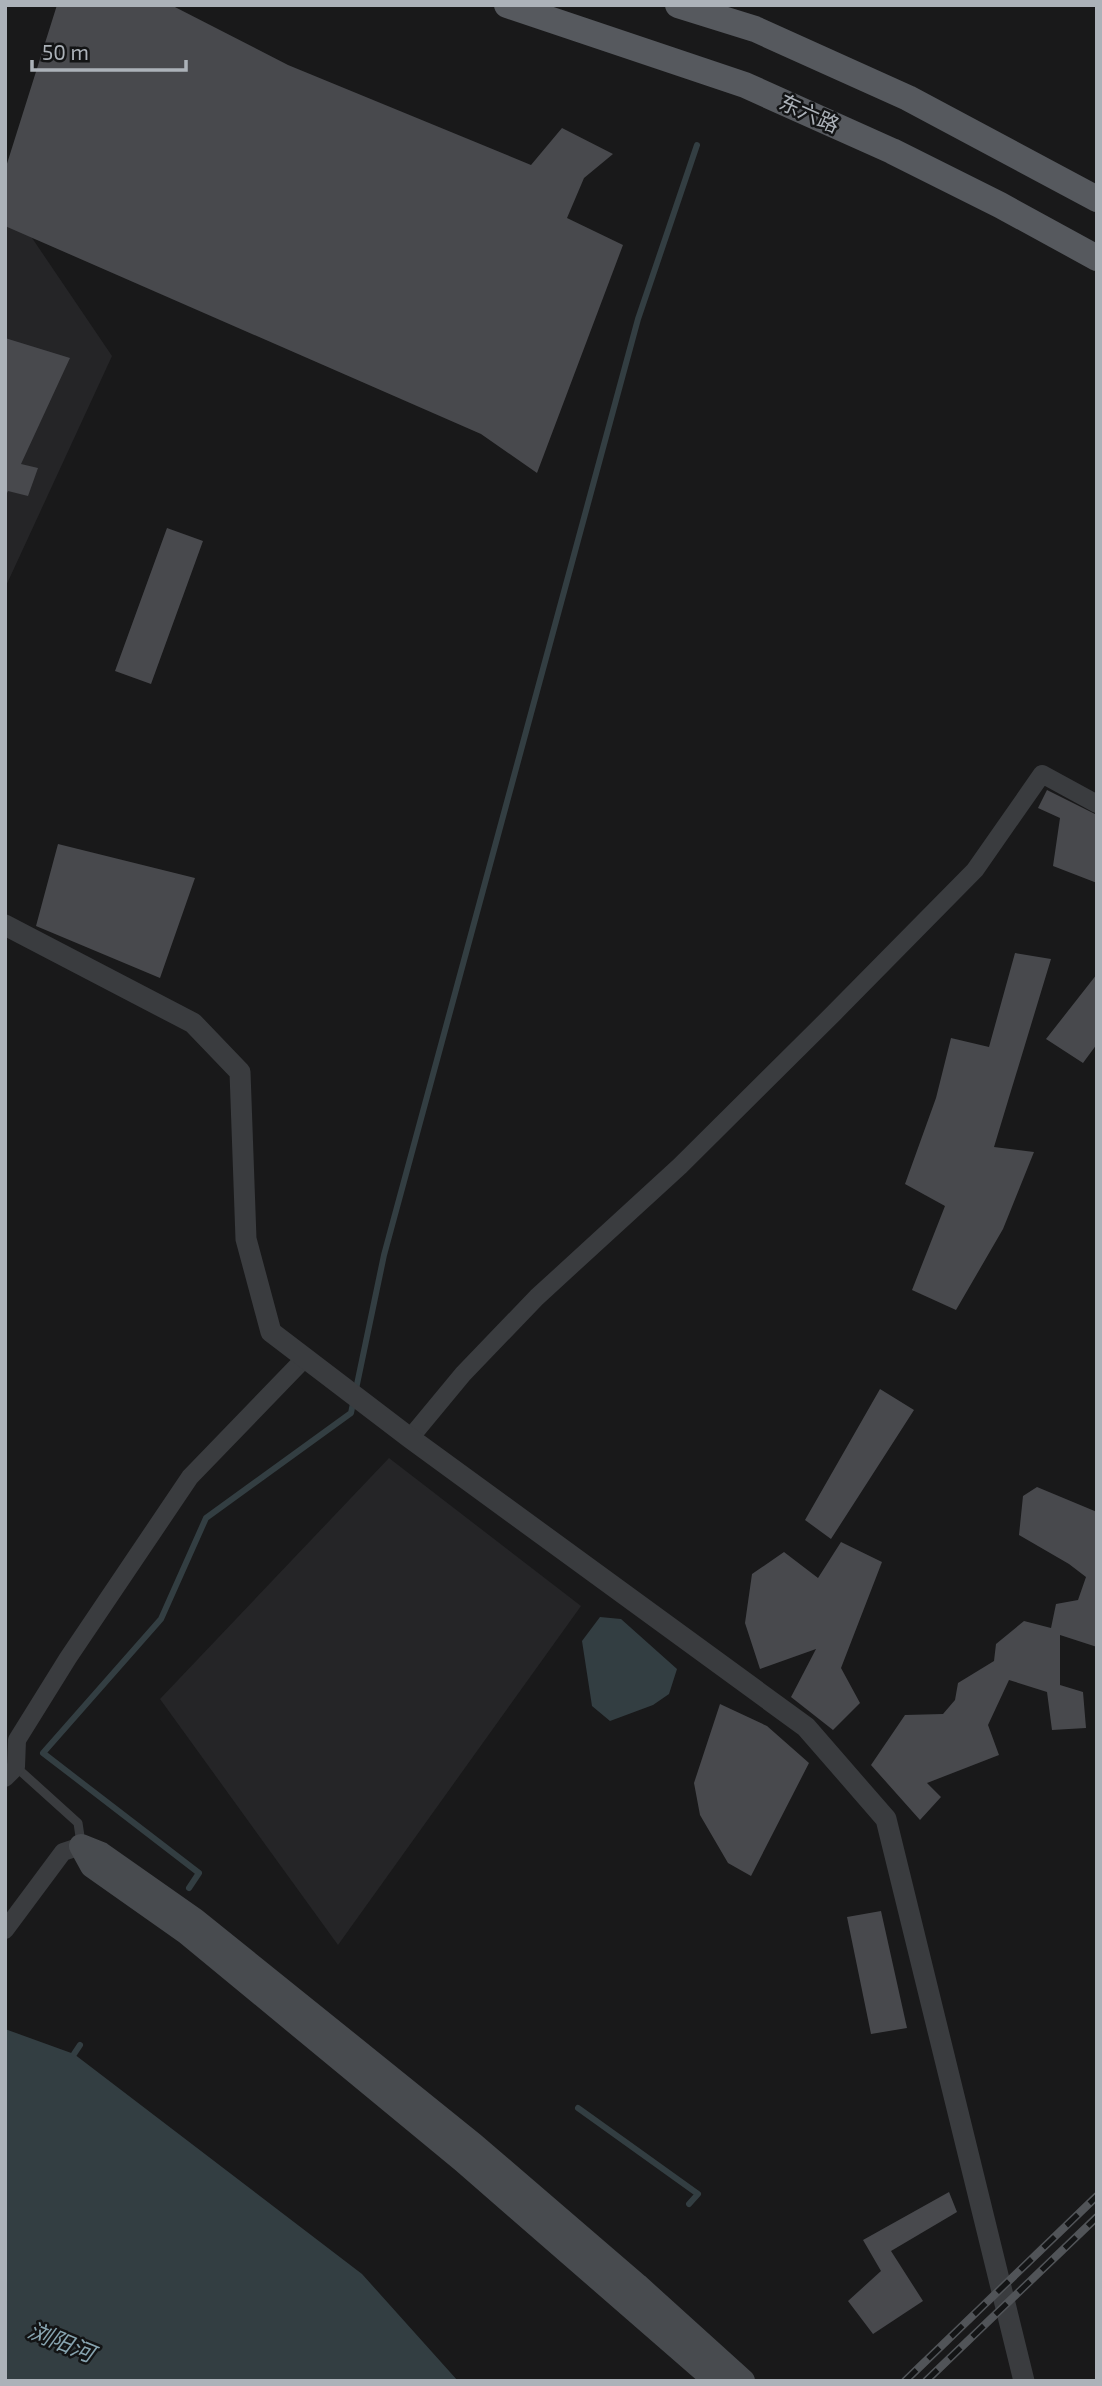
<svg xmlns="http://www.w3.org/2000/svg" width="1102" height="2386" font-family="'Exo 2','Noto Sans SC',sans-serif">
	<rect width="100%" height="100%" fill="#19191a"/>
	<!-- built -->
	<path fill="#252527" d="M5,198L112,356L5,588Z
		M389,1458L581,1606L338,1945L160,1699Z"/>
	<!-- water -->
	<path fill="#333e42" d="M600,1617L621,1619L677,1669L669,1694L653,1705L610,1721L592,1706L582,1641Z
		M5,2029L74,2054L362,2274L458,2381H5Z"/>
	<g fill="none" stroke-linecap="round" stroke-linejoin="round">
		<!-- stream -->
		<path stroke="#333e42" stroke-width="6" d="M189,1888L199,1873L43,1753L161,1619L206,1518L351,1413L384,1255L638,319L697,145
			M74,2054L80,2045
			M578,2108L698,2194L689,2204"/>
	</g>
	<!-- building -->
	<path fill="#48494d" d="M57,5H171L288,65L531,165L562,128L613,154L584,178L567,218L623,245L537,473L481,434L5,226V170Z
		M5,338L70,358L21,464L38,468L28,496L8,491L5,497Z
		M167,528L203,541L151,684L115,671Z
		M1047,790L1097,815V883L1053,866L1060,818L1038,808Z
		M58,844L195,878L160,978L36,926Z
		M1015,953L1051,959L994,1147L1034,1152L1003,1229L956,1310L912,1290L945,1206L905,1184L936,1098L951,1038L989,1047Z
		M1097,974V1044L1083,1063L1046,1039Z
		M880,1389L914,1410L831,1539L805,1520Z
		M1037,1487L1097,1512V1647L1060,1635V1685L1083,1692L1086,1728L1052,1730L1047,1692L1009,1680L988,1725L999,1755L927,1783L941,1797L920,1820L871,1765L905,1715L943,1714L955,1700L958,1683L994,1661L996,1644L1024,1621L1051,1628L1056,1604L1078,1600L1086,1577L1069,1564L1019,1535L1023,1496Z
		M841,1542L882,1562L841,1668L860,1703L833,1730L791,1697L816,1649L760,1669L745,1623L752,1574L784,1552L818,1578Z
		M720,1704L767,1726L809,1763L751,1876L728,1863L700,1815L694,1783Z
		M881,1911L907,2028L871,2034L847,1917Z
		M949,2192L957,2212L891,2251L923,2301L873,2334L848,2301L881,2271L863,2240Z"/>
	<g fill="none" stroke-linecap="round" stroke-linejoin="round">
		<!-- service -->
		<path stroke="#3a3c3f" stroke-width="9" d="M16,1767L78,1823L81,1843"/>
		<!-- minor -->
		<path stroke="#3a3c3f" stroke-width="18" d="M410,1438L463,1374L537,1297L680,1166L835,1012L975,870L1042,774L1097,804
			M5,1778L16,1767L17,1740L68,1658L190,1477L305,1358
			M5,1930L63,1852L81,1846"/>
		<!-- tertiary -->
		<path stroke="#3a3c3f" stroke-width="21" d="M5,925L193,1023L240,1072L246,1239L271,1332L410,1438L806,1727L886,1819L1024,2381"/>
		<!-- secondary -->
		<path stroke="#484b4f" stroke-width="24" d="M716,2381L462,2160L187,1933L92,1866L81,1846L101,1854L195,1920L473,2144L637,2285L743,2381"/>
		<!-- primary -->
		<path stroke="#56595e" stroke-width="26" d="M507,5L745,85L892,151L1000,205L1097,258
			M678,5L755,29L908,98L1097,199"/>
		<defs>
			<path id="rail" d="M905,2381L1097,2196
				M926,2381L1097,2217"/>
		</defs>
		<!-- rail casing -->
		<use href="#rail" stroke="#515458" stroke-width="8"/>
		<!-- rail -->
		<use href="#rail" stroke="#131415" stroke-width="5" stroke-dasharray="16" stroke-linecap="butt"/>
	</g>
	<g text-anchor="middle" stroke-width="5" stroke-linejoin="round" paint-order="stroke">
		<!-- street labels -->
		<g font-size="21" fill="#acb2b9" stroke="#131415">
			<text transform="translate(809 114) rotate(24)" y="7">东六路</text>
		</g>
		<!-- water labels -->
		<g font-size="23" font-style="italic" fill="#87a4b0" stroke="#131415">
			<text transform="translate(61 2342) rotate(22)" y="8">浏阳河</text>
		</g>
	</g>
	<!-- border -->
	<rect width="1102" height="2386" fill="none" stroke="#acb2b9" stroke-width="14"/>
	<!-- scale -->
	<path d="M32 60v10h154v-10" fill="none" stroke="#acb2b9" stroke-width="3.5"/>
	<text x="42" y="60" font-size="21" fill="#acb2b9" stroke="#131415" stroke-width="5" paint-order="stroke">50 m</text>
</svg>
